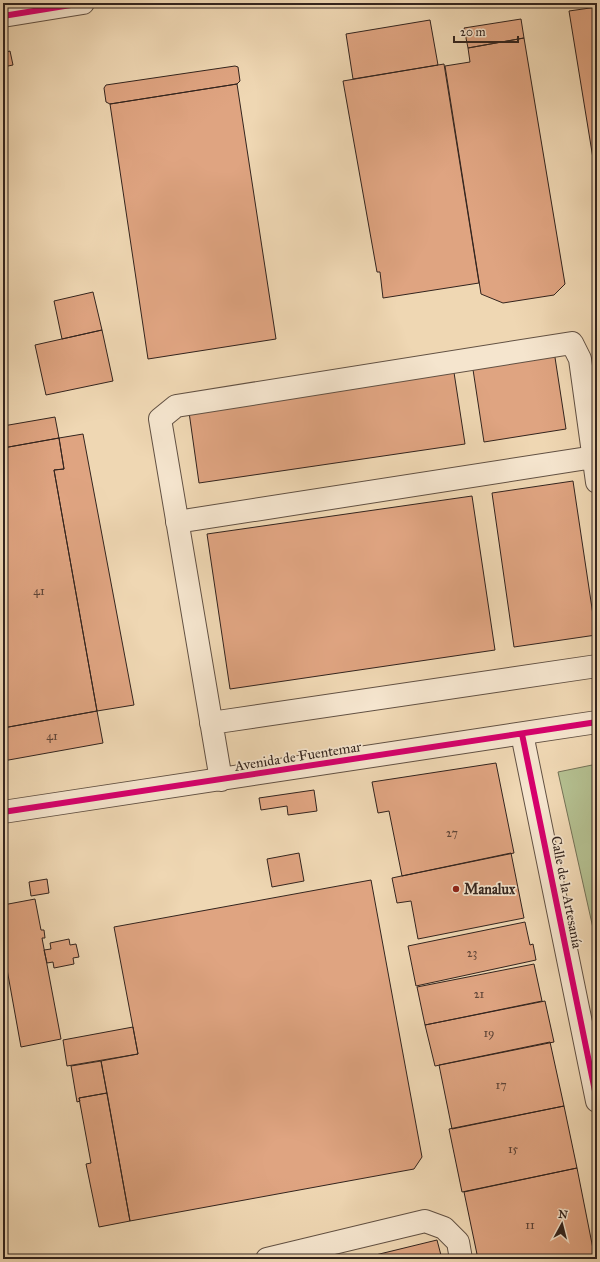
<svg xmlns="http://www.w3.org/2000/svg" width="600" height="1262" font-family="'IM FELL Great Primer',serif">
	<rect width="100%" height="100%" fill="#efd7b3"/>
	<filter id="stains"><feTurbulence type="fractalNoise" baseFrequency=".005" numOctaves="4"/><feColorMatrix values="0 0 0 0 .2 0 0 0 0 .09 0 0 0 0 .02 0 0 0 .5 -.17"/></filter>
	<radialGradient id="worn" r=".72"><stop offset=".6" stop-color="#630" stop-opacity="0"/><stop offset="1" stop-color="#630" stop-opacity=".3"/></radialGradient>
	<!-- green -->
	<path fill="#b4bf90" stroke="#747257" d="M597,764V946L558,772Z"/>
	<!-- building -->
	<path fill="#dfa481" stroke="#33241e" d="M597,7V183L569,11Z
		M521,19L524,38L468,48L464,28Z
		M430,20L438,65L353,79L346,34Z
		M524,38L565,284L554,295L503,303L481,294L445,66L470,62L468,48Z
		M10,51L13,65L3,67V53Z
		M444,64L479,283L383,298L380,272H377L343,81Z
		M235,66L238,67L240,81L237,84L110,104L106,102L104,88L106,85Z
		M237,84L276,339L148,359L110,104Z
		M93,292L102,330L62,339L54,301Z
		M102,330L113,381L46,395L35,345Z
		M554,351L566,429L484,442L472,363Z
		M453,366L465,444L199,483L188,405Z
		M55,417L59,438L3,448V426Z
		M83,434L134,705L97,711L54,470L64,469L59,438Z
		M59,438L64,469L54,470L97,711L3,728V448Z
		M573,481L596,635L514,647L492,493Z
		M472,496L495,650L230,689L207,534Z
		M97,711L103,743L3,761V728Z
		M496,763L514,853L402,876L389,811L378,813L372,782Z
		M314,790L317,811L288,815L287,806L261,810L259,798Z
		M299,853L304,881L272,887L267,859Z
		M511,853L524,918L418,939L411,901L397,903L392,878Z
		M47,879L49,893L31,896L29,882Z
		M371,880L422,1157L414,1169L130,1221L101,1061L138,1054L114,927Z
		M35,899L41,930H44L45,938H42L61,1039L21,1047L3,947V905Z
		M525,922L530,945L533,944L536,960L416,986L408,946Z
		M69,939L70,945L76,944L79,957L73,958L74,964L54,968L53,962L47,963L44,950L51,949L50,943Z
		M534,964L542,1001L425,1025L417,987Z
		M545,1001L554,1042L435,1066L425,1025Z
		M133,1027L138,1054L67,1066L63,1040Z
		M550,1042L564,1106L452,1129L439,1065Z
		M101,1061L107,1093L79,1098L80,1101L77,1102L71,1066Z
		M107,1093L130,1221L99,1227L86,1164L91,1163L79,1098Z
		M564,1106L577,1168L462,1192L449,1129Z
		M577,1168L595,1259H478L464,1192Z
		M437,1240L442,1259H359Z"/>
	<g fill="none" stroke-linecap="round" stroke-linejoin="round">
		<defs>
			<path id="minor" d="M3,16L83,3
				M177,522L594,457
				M211,723L597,666
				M522,734L597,1101
				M221,780L160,419L176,406L572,343L580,359L597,482
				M3,812L597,722
				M267,1259L425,1221L444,1228L458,1242L461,1259"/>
		</defs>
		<!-- minor casing -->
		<use href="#minor" stroke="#625143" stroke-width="24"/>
		<!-- minor -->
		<use href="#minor" stroke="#f5e5ce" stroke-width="22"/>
		<defs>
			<path id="cycleway" d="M3,16L83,3
				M522,734L597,1101
				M3,812L597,722"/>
		</defs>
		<!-- cycleway casing -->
		<use href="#cycleway" stroke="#f5e5ce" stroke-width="8"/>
		<!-- cycleway -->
		<use href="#cycleway" stroke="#d6006c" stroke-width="6"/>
	</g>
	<!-- markers -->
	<circle fill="#8f2418" stroke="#f5e5ce" stroke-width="1.5" cx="456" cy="889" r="4"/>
	<g text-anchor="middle" stroke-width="3.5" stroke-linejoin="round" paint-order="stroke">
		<!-- number labels -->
		<g font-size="12" fill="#5e4437">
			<text x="39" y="595">41</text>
			<text x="52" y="740">41</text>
			<text x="452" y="837">27</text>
			<text x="472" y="957">23</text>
			<text x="479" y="998">21</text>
			<text x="489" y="1037">19</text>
			<text x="501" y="1089">17</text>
			<text x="513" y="1153">15</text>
			<text x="530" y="1229">11</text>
		</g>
		<!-- street labels -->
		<g font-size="14" fill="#33241e" stroke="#f5e5ce">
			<text transform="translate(298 756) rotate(-9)" y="5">Avenida de Fuentemar</text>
			<text transform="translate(567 892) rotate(79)" y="5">Calle de la Artesanía</text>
		</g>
		<!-- poi labels -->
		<g font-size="14" font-weight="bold" fill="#33241e" stroke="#f5e5ce" text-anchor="start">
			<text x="464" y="894">Manalux</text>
		</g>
	</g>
	<!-- margin -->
	<rect width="600" height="1262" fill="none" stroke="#efd7b3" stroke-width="16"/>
	<rect x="4" y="4" width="592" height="1254" fill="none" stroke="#33241e" stroke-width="2"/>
	<rect x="8" y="8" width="584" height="1246" fill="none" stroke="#33241e"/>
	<!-- north arrow -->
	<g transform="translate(562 1224) rotate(7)" stroke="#f5e5ce" stroke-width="3" paint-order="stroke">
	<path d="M0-3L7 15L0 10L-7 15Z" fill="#33241e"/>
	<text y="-6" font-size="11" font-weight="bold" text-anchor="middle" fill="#33241e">N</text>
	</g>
	<!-- scale -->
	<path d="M454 36v6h64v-6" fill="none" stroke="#33241e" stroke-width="2"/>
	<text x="460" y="36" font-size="12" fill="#33241e" stroke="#f5e5ce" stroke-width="3" paint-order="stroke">20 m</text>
	<rect width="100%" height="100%" filter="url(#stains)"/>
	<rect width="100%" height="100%" fill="url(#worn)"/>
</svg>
